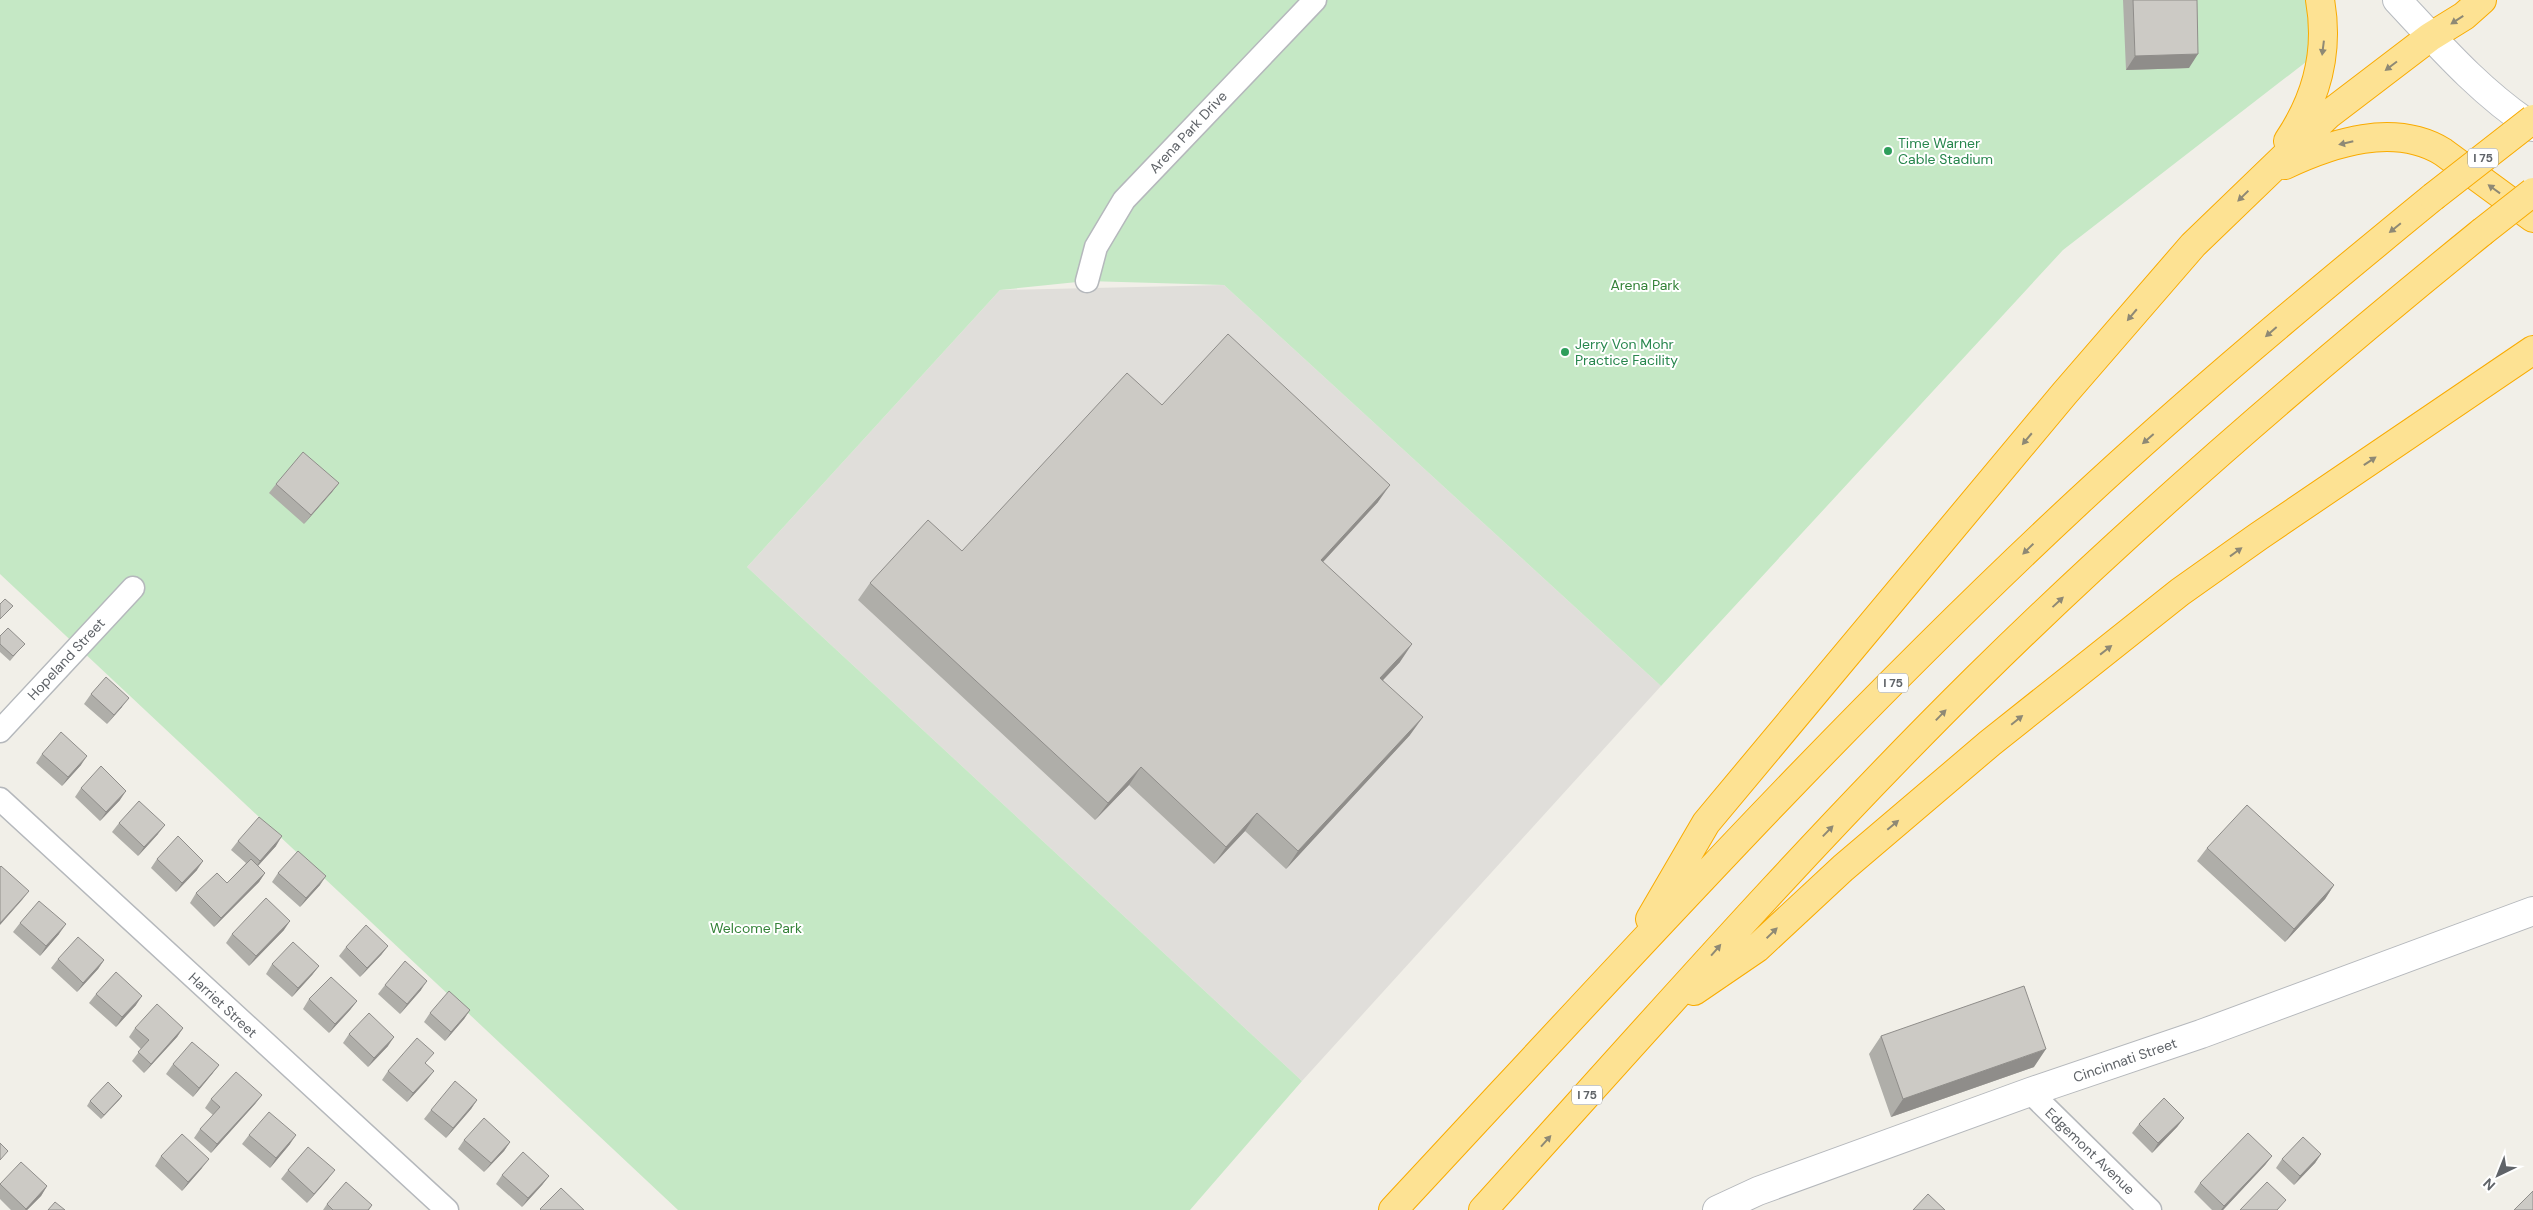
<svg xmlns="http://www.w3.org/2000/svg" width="2533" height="1210" font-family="'DM Sans',sans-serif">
	<rect width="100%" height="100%" fill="#f1efe8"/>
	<!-- industrial -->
	<path fill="#e0deda" d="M1224,285L1661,686L1302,1081L747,567L1000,290Z"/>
	<!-- green -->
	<path fill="#c5e8c5" d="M0,0H2320L2324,48L2063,250L1661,686L1224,285L1087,281L1000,290L747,567L1302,1081L1190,1210H678L0,574Z"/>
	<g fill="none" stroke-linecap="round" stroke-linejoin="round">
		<defs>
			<path id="minor" d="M1087,281L1096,247L1124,200L1315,0
				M0,731L133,588
				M0,799L447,1210
				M2030,1092L2150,1210"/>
			<path id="tertiary" d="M1717,1210L1758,1191L2030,1092L2201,1034L2533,911"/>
			<path id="secondary" d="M2397,0C2440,46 2480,92 2533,127"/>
			<path id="motorway" d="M2288,141C2317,98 2329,50 2320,0
				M2285,165C2332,143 2394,122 2443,152L2533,218
				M1650,919L1706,823L2064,394L2193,245L2329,114L2430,37L2464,16L2482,0
				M1694,991L1757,948L1843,868L1990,743L2180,592L2259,536L2533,350
				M1393,1210C1617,970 1838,725 2078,502C2192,396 2312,296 2433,197
				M1483,1210C1645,1031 1804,849 1976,679C2136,521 2307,374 2482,232"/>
		</defs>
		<!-- minor casing -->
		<use href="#minor" stroke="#b5b8bc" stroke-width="25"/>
		<!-- tertiary casing -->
		<use href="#tertiary" stroke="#b5b8bc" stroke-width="30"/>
		<!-- secondary casing -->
		<use href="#secondary" stroke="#b6babf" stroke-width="30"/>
		<!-- motorway casing -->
		<use href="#motorway" stroke="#f9ab00" stroke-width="30"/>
		<!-- minor -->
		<use href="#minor" stroke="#fff" stroke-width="22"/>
		<!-- tertiary -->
		<use href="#tertiary" stroke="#fff" stroke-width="28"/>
		<!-- secondary -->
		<use href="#secondary" stroke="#fff" stroke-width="28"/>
		<!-- motorway -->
		<use href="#motorway" stroke="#fde293" stroke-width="28"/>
		<defs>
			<path id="motorway-bridge" d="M2433,197L2533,119
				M2482,232L2533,192"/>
		</defs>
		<!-- motorway-bridge casing -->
		<use href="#motorway-bridge" stroke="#f9ab00" stroke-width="30" stroke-linecap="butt"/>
		<!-- motorway-bridge -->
		<use href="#motorway-bridge" stroke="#fde293" stroke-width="28"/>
	</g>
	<!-- wall -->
	<path fill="#afaea9" d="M2123,0H2197L2189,68L2126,70Z
		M1162,405L1378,502L1323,562L1400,662L1383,680L1410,735L1286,869L1245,831L1214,864L1129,785L1095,820L858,600L870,583L962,551Z
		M339,483L332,492L304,524L269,493L276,484Z
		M0,636L21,648L10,661L0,652Z
		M91,694L122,707L107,724L84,704Z
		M42,754L81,765L62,786L36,763Z
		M81,788L120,800L100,821L75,797Z
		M119,823L158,834L138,856L112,832Z
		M238,841L276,846L258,866L265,873L259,882L214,927L190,903L196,893L227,883L246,863L231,850Z
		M2207,848L2334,885L2325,899L2285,942L2197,861Z
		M157,859L197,870L176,892L151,868Z
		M278,873L320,885L300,907L272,882Z
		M20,923L59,934L40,956L13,932Z
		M284,930L249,966L226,943L232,934Z
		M388,946L381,955L360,977L339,956L346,947Z
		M58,959L104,960L98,969L77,992L51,968Z
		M272,964L319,966L312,975L292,997L266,974Z
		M385,985L421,990L400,1014L378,994Z
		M96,994L136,1005L116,1027L89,1003Z
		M309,999L357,1001L350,1010L329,1033L303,1009Z
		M470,1010L464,1019L445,1041L424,1022L430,1013Z
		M135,1028H183L177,1037L144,1073L132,1061L141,1049L129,1037Z
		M349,1034L388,1046L368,1067L343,1043Z
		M1881,1036L2034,1067L1891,1117L1869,1054Z
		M426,1063L427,1080L407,1102L382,1080L388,1071Z
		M173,1064L219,1065L212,1074L193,1097L166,1074Z
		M262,1095L255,1104L211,1153L194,1138L200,1129L213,1115L205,1108L211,1099Z
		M122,1096L119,1100L101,1119L87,1106L90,1101Z
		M477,1100L471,1109L446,1138L424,1119L431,1110Z
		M2184,1118L2177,1127L2152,1153L2132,1133L2139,1124Z
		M249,1135L290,1144L270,1168L242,1144Z
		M464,1140L510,1142L504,1151L484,1172L458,1149Z
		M2321,1154L2315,1163L2294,1185L2276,1168L2282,1159Z
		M161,1156L202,1168L182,1191L155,1166Z
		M2272,1156L2265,1165L2223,1210H2212L2194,1192L2200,1183Z
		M288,1170L328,1179L307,1203L281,1179Z
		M502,1175L549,1176L542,1185L522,1207L496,1184Z
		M0,1184L47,1186L41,1196L27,1210H11L0,1199Z
		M327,1204L372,1205L369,1210H323Z"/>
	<!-- shaded-wall -->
	<path fill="#8f8d8a" d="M2198,54L2189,68L2126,70L2135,56Z
		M339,483L332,492L304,524L311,515Z
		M1390,485L1378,502L1309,577L1321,560Z
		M1412,644L1400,662L1368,696L1380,678Z
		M129,698L122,707L107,724L114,715Z
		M1423,717L1410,735L1286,869L1298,851Z
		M87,756L81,765L62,786L68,777Z
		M1141,767L1129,785L1095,820L1108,803Z
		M126,791L120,800L100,821L106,812Z
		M1257,813L1245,831L1214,864L1226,847Z
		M165,825L158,834L138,856L144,847Z
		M282,836L276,846L254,870L260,861Z
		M203,861L197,870L176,892L182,883Z
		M265,873L259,882L214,927L221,918Z
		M326,876L320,885L300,907L306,898Z
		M2334,885L2325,899L2285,942L2294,929Z
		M29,891L22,900L0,925V923Z
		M290,921L284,930L249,966L256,956Z
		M66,924L59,934L40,956L46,946Z
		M388,946L381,955L360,977L367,968Z
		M104,960L98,969L77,992L83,983Z
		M319,966L312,975L292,997L298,988Z
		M427,981L421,990L400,1014L407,1004Z
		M142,996L136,1005L116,1027L122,1017Z
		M357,1001L350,1010L329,1033L335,1024Z
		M470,1010L464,1019L445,1041L451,1032Z
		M183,1028L177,1037L144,1073L151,1064Z
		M394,1037L388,1046L368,1067L374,1058Z
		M2046,1049L2034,1067L1891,1117L1903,1099Z
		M219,1065L212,1074L193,1097L199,1088Z
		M434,1071L427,1080L407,1102L413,1093Z
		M262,1095L255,1104L211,1153L217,1144Z
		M122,1096L119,1100L101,1119L104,1115Z
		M477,1100L471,1109L446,1138L453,1128Z
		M2184,1118L2177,1127L2152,1153L2158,1143Z
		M296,1135L290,1144L270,1168L276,1158Z
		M510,1142L504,1151L484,1172L491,1163Z
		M2321,1154L2315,1163L2294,1185L2300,1176Z
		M2272,1156L2265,1165L2223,1210H2221L2224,1206Z
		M209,1159L202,1168L182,1191L188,1182Z
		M335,1170L328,1179L307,1203L314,1194Z
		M549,1176L542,1185L522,1207L528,1198Z
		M47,1186L41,1196L27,1210H25Z"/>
	<!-- building -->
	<path fill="#cccac5" stroke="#8f8d8a" d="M2133,0H2197L2198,54L2135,56Z
		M1228,334L1390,485L1321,560L1412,644L1380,678L1423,717L1298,851L1257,813L1226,847L1141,767L1108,803L870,583L928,520L962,551L1127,373L1162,405Z
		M303,452L339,483L311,515L276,484Z
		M5,599L13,606L0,619V604Z
		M8,628L25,644L13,656L0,644V636Z
		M106,677L129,698L114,715L91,694Z
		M61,732L87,756L68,777L42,754Z
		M101,766L126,791L106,812L81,788Z
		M139,801L165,825L144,847L119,823Z
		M2247,805L2334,885L2294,929L2207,848Z
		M259,817L282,836L260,861L238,841Z
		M178,836L203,861L182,883L157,859Z
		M298,851L326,876L306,898L278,873Z
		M251,859L265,873L221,918L196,893L217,873L227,883Z
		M1,866L29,891L0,923V867Z
		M266,898L290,921L256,956L232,934Z
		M39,901L66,924L46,946L20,923Z
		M366,925L388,946L367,968L346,947Z
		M78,937L104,960L83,983L58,959Z
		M293,942L319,966L298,988L272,964Z
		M405,961L427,981L407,1004L385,985Z
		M116,972L142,996L122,1017L96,994Z
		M331,977L357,1001L335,1024L309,999Z
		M2024,986L2046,1049L1903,1099L1881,1036Z
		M449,991L470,1010L451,1032L430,1013Z
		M157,1004L183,1028L151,1064L138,1052L149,1040L135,1028Z
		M369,1013L394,1037L374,1058L349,1034Z
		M417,1038L434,1053L425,1063L434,1071L413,1093L388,1071Z
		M192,1042L219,1065L199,1088L173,1064Z
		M236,1072L262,1095L217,1144L200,1129L220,1107L211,1099Z
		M455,1081L477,1100L453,1128L431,1110Z
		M108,1082L122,1096L104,1115L90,1101Z
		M2164,1098L2184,1118L2158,1143L2139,1124Z
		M269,1112L296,1135L276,1158L249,1135Z
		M484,1118L510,1142L491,1163L464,1140Z
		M2248,1133L2272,1156L2224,1206L2200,1183Z
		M182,1134L209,1159L188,1182L161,1156Z
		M2303,1137L2321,1154L2300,1176L2282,1159Z
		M0,1143L8,1151L0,1160Z
		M308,1147L335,1170L314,1194L288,1170Z
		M523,1152L549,1176L528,1198L502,1175Z
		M21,1162L47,1186L26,1209L0,1184Z
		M346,1182L372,1205L368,1210H333L327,1204Z
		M2267,1182L2286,1200L2277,1210H2240Z
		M561,1188L584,1210H541L540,1209Z
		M2533,1191V1210H2514Z
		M1928,1194L1945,1210H1913Z
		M55,1202L65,1210H48Z"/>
	<!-- one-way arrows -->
	<defs><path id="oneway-solid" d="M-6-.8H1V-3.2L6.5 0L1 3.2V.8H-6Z" transform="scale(1.25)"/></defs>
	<g fill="#8e8975">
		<use href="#oneway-solid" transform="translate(2457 20) rotate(147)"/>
		<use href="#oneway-solid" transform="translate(2323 48) rotate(97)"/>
		<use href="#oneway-solid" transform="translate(2391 66) rotate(143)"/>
		<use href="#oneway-solid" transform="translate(2346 143) rotate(167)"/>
		<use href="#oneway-solid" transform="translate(2494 189) rotate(-144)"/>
		<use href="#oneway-solid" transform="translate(2243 196) rotate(136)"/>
		<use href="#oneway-solid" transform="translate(2395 228) rotate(141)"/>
		<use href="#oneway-solid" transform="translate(2132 315) rotate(130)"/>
		<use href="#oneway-solid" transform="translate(2271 332) rotate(139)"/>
		<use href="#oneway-solid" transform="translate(2027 439) rotate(130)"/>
		<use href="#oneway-solid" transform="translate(2148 439) rotate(139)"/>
		<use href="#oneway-solid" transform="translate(2370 461) rotate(-34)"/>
		<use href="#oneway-solid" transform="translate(2028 549) rotate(136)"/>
		<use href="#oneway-solid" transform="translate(2236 552) rotate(-36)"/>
		<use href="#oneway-solid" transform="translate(2058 602) rotate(-43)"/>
		<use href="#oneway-solid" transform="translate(2106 650) rotate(-38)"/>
		<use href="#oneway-solid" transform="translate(1941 715) rotate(-46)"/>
		<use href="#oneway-solid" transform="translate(2017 720) rotate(-39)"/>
		<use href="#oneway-solid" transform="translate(1893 825) rotate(-40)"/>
		<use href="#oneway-solid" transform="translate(1828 831) rotate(-46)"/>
		<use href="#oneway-solid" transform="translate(1772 933) rotate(-44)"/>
		<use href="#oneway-solid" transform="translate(1716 950) rotate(-49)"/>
		<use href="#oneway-solid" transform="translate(1546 1141) rotate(-48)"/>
	</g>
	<!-- markers -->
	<g fill="#2e9e5b" stroke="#fff" stroke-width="2">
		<circle cx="1888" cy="151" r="5"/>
		<circle cx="1565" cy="352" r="5"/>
	</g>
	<g text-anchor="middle" stroke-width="4" stroke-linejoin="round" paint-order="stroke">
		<!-- shield labels -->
		<g fill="#fff" stroke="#8f9295" stroke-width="1">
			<rect x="2468" y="148.5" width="30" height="19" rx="4"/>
			<rect x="1878" y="673.5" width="30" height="19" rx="4"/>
			<rect x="1572" y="1085.5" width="30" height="19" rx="4"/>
		</g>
		<g font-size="12" font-weight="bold" fill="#5f6368">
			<text x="2483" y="162">I 75</text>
			<text x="1893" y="687">I 75</text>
			<text x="1587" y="1099">I 75</text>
		</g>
		<!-- street labels -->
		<g font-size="14" fill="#5f6368" stroke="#fff">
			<text transform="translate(1188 132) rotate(-47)" y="5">Arena Park Drive</text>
			<text transform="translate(66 659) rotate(-47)" y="5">Hopeland Street</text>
			<text transform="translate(223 1005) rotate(43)" y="5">Harriet Street</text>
			<text transform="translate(2125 1060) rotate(-19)" y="5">Cincinnati Street</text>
			<text transform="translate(2090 1151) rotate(44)" y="5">Edgemont Avenue</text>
		</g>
		<!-- leisure labels -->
		<g font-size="14" fill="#27864d" stroke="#fff" text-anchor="start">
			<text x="1898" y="148">Time Warner<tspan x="1898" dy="16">Cable Stadium</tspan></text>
			<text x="1575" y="349">Jerry Von Mohr<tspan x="1575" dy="16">Practice Facility</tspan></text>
		</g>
		<!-- park labels -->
		<g font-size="14" fill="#348238" stroke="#fff">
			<text x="1645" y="290">Arena Park</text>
			<text x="756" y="933">Welcome Park</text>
		</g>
	</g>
	<!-- north arrow -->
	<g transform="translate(2498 1175) rotate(223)" stroke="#ffffff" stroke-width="4" paint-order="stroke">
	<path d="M0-4L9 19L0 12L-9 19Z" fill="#5f6368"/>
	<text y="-8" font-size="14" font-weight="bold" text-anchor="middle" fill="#5f6368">N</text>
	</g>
</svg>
